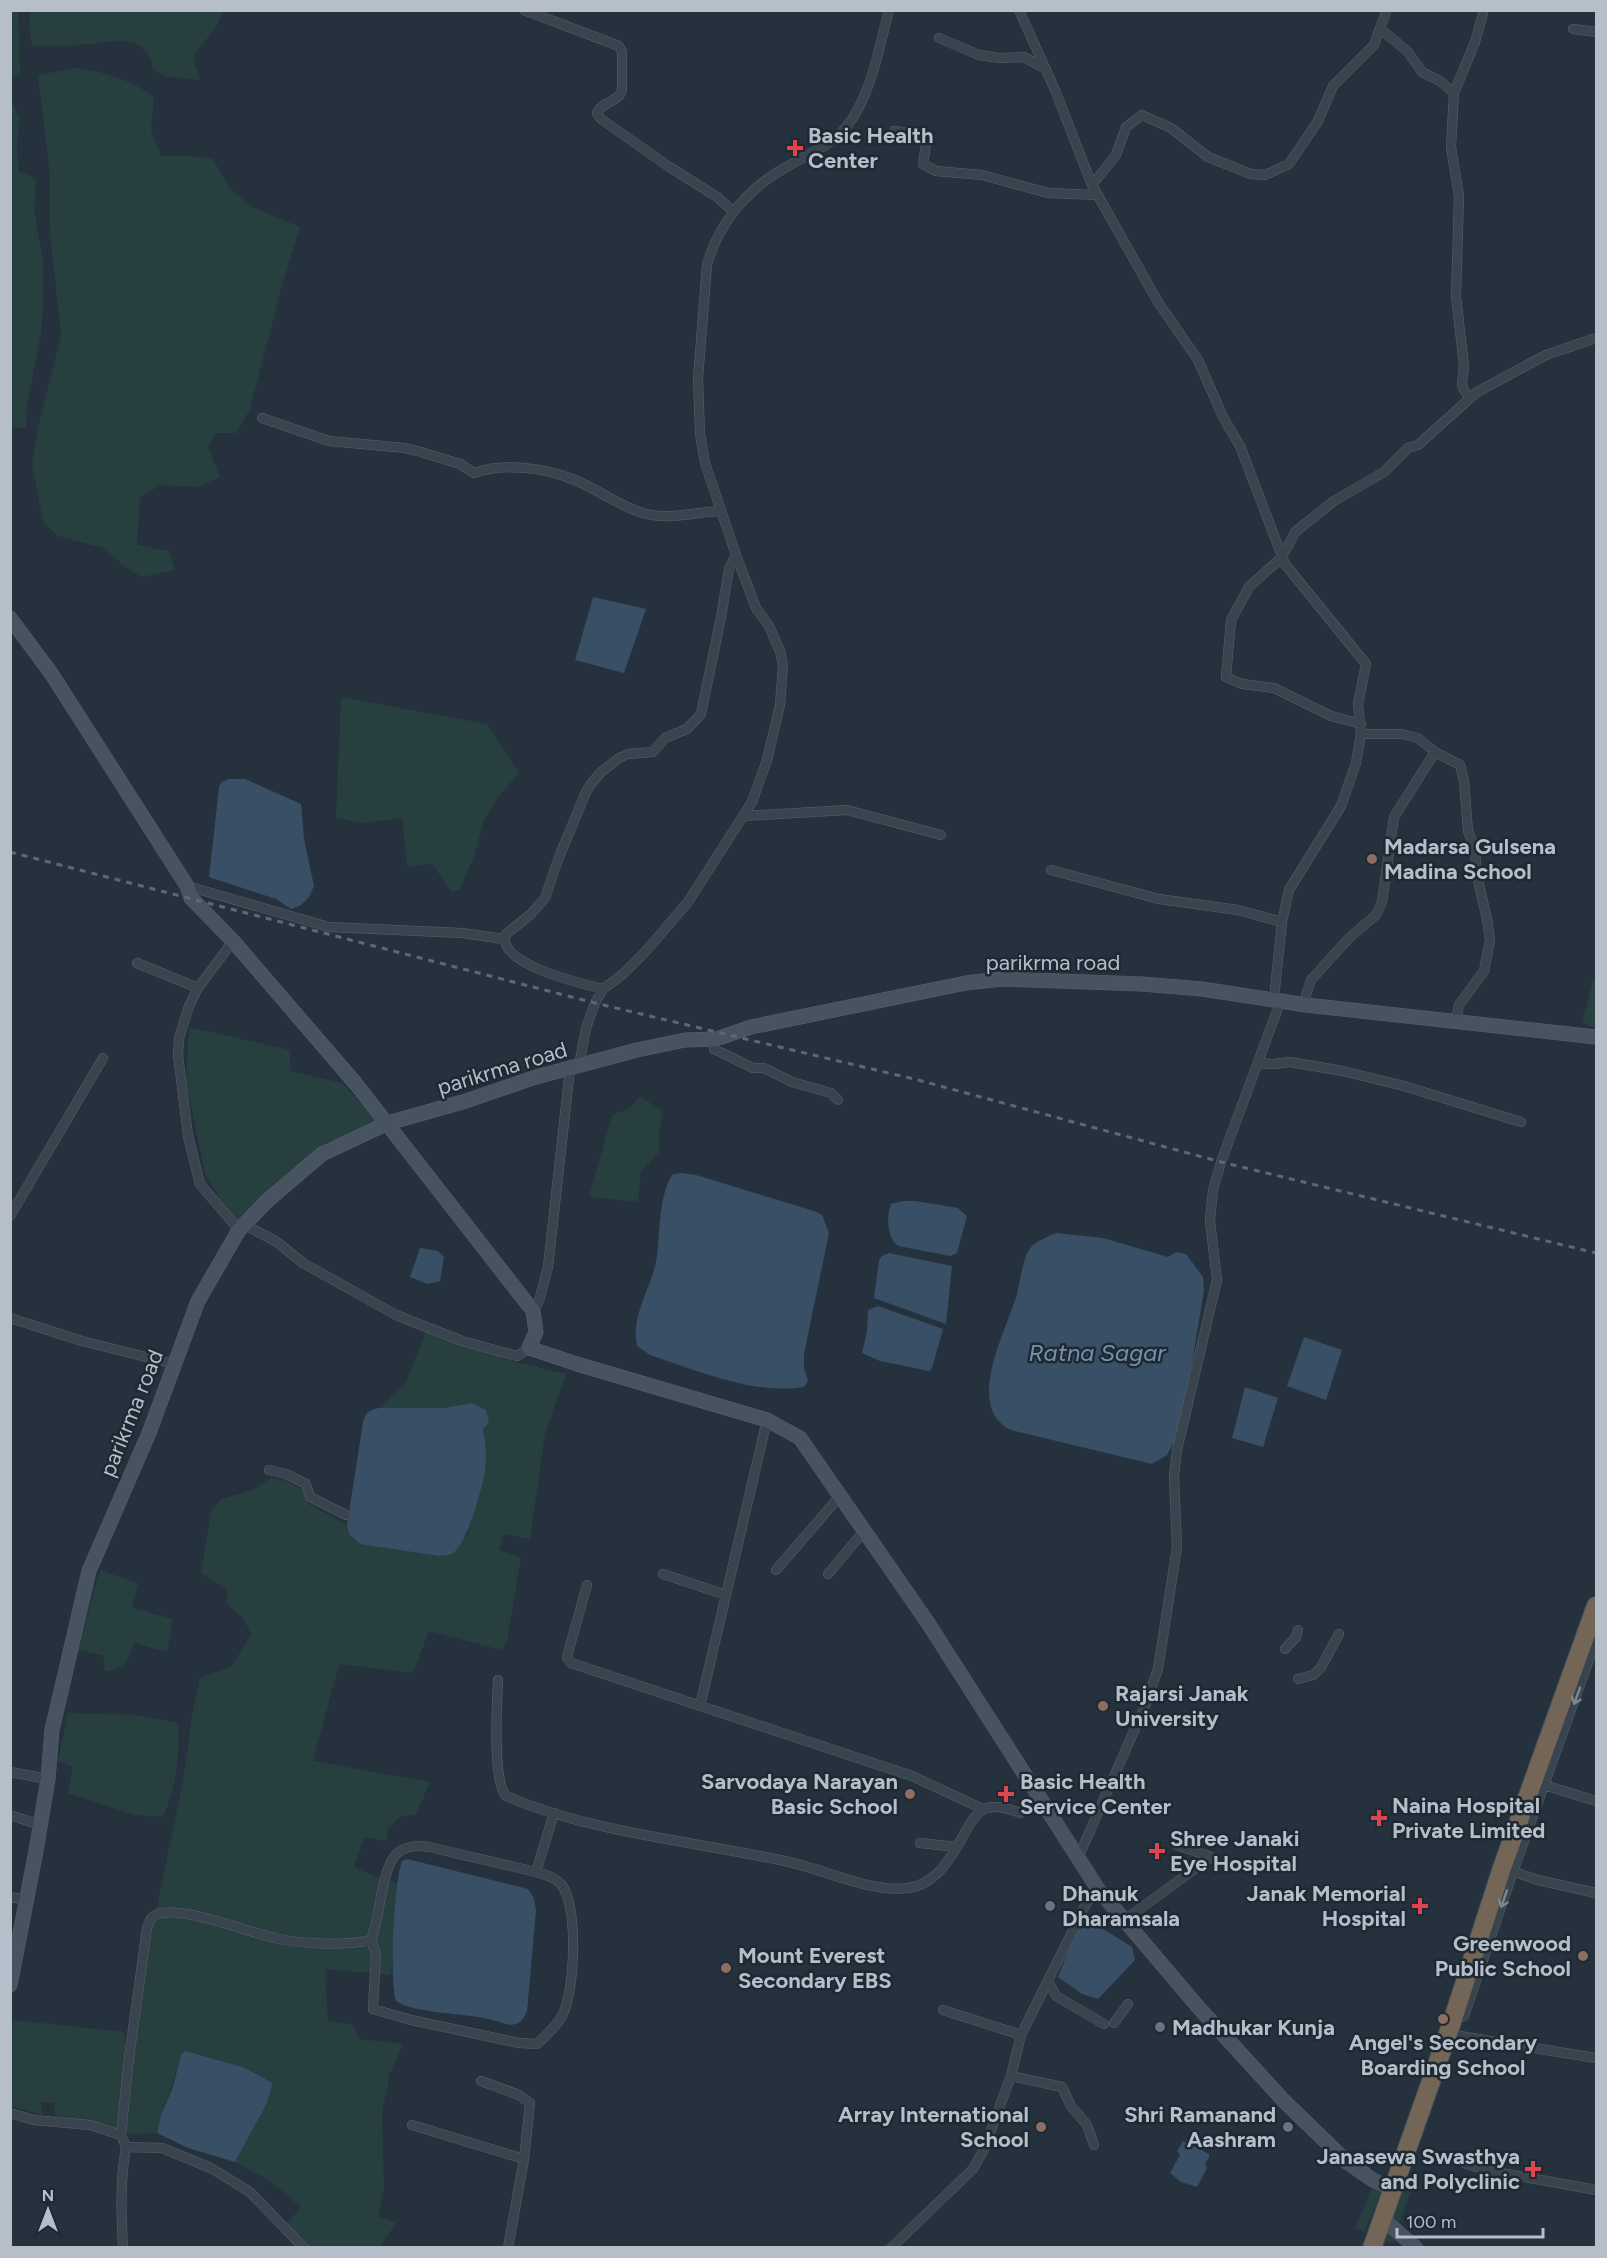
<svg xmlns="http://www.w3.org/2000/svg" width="1607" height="2258" font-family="Figtree,sans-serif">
	<rect width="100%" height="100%" fill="#25323e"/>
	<!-- green -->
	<path fill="#273f3f" d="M11,10L18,11L20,75L11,76Z
		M31,11V10L223,11L218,24L193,57L200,80L165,76L153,69C147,29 109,43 80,45C64,46 48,45 32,46L29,28Z
		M77,68C106,73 130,79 154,97L151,130L161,156H191L213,159L230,189L254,208L300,227L283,282L250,409L236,433H216L208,447L220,477L197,487L160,485L140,498L137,545L169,551L175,570L141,577L123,565L103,548L58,536L43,522L32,464L38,428L61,337L50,231V176L38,75Z
		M11,98L19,118L17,149L19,172L36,178L34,211L43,259V308L41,333L27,405L26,428L10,427Z
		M341,697L487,724L519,773L498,797L483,822L475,854L459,890L451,891L432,864L407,867L402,818L361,823L336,817Z
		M1593,979L1596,980V1028L1582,1023Z
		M189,1027L290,1050V1071L342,1083L379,1122L326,1143L287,1174L239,1222L225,1208L205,1174L186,1081Z
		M640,1096L663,1112L659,1132V1152L641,1171L638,1202L589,1197L612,1115L630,1108Z
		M428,1326L511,1361L566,1374L545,1434L530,1539L503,1534L499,1550L521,1558L507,1640L501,1650L429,1631L413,1673L339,1664L313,1761L430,1782L416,1815L401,1816L388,1829L386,1841L364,1837L354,1867L381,1879L397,1883L391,1975L325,1969L328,2021L352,2024L360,2039L403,2044L390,2073L382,2112L384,2188L378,2216L396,2223L379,2248L310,2247L285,2226L301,2207L270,2181L235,2162L267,2103L273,2083C246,2066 212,2055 181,2055C175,2082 162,2106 157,2133L131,2134L123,2129L151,1935L183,1781L193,1710L200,1678L232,1666L251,1634L243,1618L227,1604V1589L201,1573L211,1511L221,1499L253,1490L271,1478L283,1480L303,1490L307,1503L347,1525L349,1534L415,1552L451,1555L467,1535L485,1471L486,1445L483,1429L472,1403L444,1408H379L406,1383Z
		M100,1570L138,1583L132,1608L173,1619L167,1652L134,1643C127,1664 126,1667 105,1672L103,1655L78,1650Z
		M68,1713L137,1715L178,1723C179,1762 178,1781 163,1817L135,1815L68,1793L73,1767L58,1761Z
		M14,2020L124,2032L126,2050L118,2128L55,2116L54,2103L41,2102L42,2115L11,2106L10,2032Z
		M1377,2175L1387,2180L1364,2232L1355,2228Z
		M1403,2186L1412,2187L1393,2243L1382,2239Z"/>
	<!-- water -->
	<path fill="#394f65" d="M593,597L646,609L624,673L575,660Z
		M229,779H245L301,804L304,839L314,886L309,897L301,905L291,909L276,899L209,877L219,787L222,782Z
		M682,1173L696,1175L814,1211L822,1215L829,1233L804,1354V1368L808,1381L804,1387C752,1395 699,1371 650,1355L637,1346C630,1314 653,1287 657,1256C660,1233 659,1193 673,1174Z
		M916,1201L958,1208L967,1216L957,1253L950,1256L898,1246C887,1238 886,1216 891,1204L903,1201Z
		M1056,1233L1103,1238L1168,1257L1176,1252L1186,1254L1203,1277L1204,1290L1190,1375L1175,1440L1167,1455L1152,1464L1011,1430C963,1407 1007,1330 1017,1294C1019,1285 1024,1256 1029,1250C1034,1241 1048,1237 1056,1233Z
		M420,1248L438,1251L444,1257L440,1281L427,1284L410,1277Z
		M889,1253L952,1266L946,1324L874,1298L879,1260L882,1256Z
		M878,1306L943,1329L932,1368L929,1371L880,1361L862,1353L867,1332L868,1310Z
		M1304,1337L1342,1350L1326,1400L1287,1386Z
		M1245,1387L1278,1398L1263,1447L1232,1438Z
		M472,1403L486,1410L489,1422L483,1429C486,1443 487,1457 485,1471C482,1489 467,1544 453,1553C449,1556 444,1555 439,1556L360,1544L349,1534L347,1525L363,1422C366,1412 369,1410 379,1408H444Z
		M407,1859L528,1889L534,1898L536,1910L527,2011C523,2020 521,2024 510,2025C501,2023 492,2019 483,2018C460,2013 412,2013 396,2001C389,1981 394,1881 402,1861Z
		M1087,1924L1105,1930L1132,1947L1135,1960L1098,1999L1082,1994L1058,1977L1077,1930Z
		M185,2051L243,2067L273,2083L267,2103L235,2162L188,2148L157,2133L161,2115L173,2087L181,2055Z
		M1183,2141L1209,2154V2158L1205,2163L1207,2168L1197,2187L1181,2182L1170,2173L1180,2155L1177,2151Z"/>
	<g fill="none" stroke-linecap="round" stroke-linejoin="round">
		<defs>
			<path id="street" d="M524,10L619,46L622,52V91C617,103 601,102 597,113L601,119L668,166L717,197L734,212
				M1019,10L1055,90L1092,185L1158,302L1198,360L1223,417L1240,446L1285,564L1366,664L1358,704L1361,734L1356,763L1341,806L1289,890L1282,922L1274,998
				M1387,10L1380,28L1382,30L1408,52L1422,72L1440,81L1454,93
				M1573,29L1596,32
				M939,38L979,55L999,58L1024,57L1046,69
				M894,131L922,134L927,138L923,164L936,171L982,175L1048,193L1098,195
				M1092,185L1116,155L1126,127L1142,115L1171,128L1208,157L1251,174L1265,175L1289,164L1318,121L1333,86L1374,45L1380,28
				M1469,398L1463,388L1462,383L1464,366L1456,296L1459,196L1451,147L1454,93L1475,42L1484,10
				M262,418L329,441L405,448L421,452L460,464L474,473C504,462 545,468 575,480C599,490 620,507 646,514C670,520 696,512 720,511
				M1361,724L1331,716L1274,688L1242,684L1226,677L1231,620L1249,587L1282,557L1295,532L1334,501L1384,472L1408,448L1418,445L1477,392L1546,355L1596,338
				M1361,734H1401L1418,738L1435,752L1460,765L1464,781L1468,831L1475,848L1477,876L1487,919L1490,940L1484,971L1459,1005L1456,1021
				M743,816L847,810L941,835
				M1051,870L1159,899L1238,910L1282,922
				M187,886L329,927L462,933L504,939
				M233,941L198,988L189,1006L179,1038L178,1055L188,1136L200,1184L239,1230
				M137,963L198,988
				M603,989C583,984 495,964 506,934L531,914L545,898L559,857L586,792L591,784L600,773L619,758L628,754L653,752L665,738L687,729L701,714L721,617L729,569L736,555
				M1306,1005V995L1311,980L1349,938L1376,915L1382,902L1394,817L1435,752
				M716,1039L714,1049L753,1068H764L792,1082L831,1093L838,1100
				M1258,1063L1273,1064L1290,1062L1343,1071L1404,1086L1521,1122
				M579,1066L586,1028L595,1003L603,989L623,974L646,951L688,902L752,802L767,760L780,705L783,665L780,651L769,626L756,608L736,555L705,463L700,434L698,378L707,265C719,221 750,186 790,165C809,154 833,144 847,126C871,96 879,48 889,10
				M10,1216L103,1058
				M245,1225L277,1242L303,1263L396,1315L462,1341L517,1356L529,1348
				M533,1311L539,1301L548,1267L570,1069
				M10,1318L82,1341L174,1364
				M269,1470L286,1474L306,1484L310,1497L346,1515
				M776,1570L840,1496
				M663,1574L726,1595
				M828,1574L864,1531
				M587,1585L568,1653L567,1658L571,1663L912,1776L983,1809
				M1285,1649L1296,1637L1298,1630
				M1298,1679L1313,1675L1320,1669L1339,1634
				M498,1680C497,1705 492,1779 506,1796C595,1834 695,1841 789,1862C826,1870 871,1893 908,1888C938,1884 954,1853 967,1829C971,1822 976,1813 984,1809C996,1804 1009,1809 1020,1813L1039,1795
				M700,1706L767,1420
				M10,1772L48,1779
				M1544,1785L1596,1801
				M10,1815L40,1825
				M920,1843L957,1847
				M1177,1845L1211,1857
				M1078,1858L1145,1706L1158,1669L1177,1547L1174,1476L1177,1450L1217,1280L1210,1221L1213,1190L1221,1162L1281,1000
				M1509,1870L1538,1880L1596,1893
				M10,1897L26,1900
				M1126,1919L1211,1857
				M371,1940L376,1954L373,2009L411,2020L519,2043L537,2044C546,2035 556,2027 562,2016C575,1992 579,1906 561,1884C555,1877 545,1875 536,1872
				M1048,1981L1056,1996L1104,2024
				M943,2010L1021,2035
				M1452,2022L1464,2016L1513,1872L1596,1640
				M1114,2023L1128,2004
				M1448,2034L1596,2058
				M1011,2076L1062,2087L1071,2106L1087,2125L1094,2145
				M481,2081L519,2095L530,2103L524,2159L508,2248
				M10,2113L34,2120L90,2125L121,2135L126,2147L162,2148L211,2168L250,2192L304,2248
				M412,2125L524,2159
				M121,2135L129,2058L147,1928C149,1924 149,1919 154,1916C174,1902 250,1933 275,1938C300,1944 347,1946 371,1940C380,1918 381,1874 394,1857C402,1846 417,1845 429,1847L536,1872L554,1813
				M1466,2164L1486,2170L1596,2190
				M123,2248C121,2213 120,2181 126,2147
				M891,2248L973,2169L984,2149L1011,2076L1021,2035L1086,1904L1098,1889"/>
			<path id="secondary" d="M10,618L51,673L187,886L191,898L233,941L356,1084L533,1311L536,1332L529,1348L577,1364L767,1420L800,1438L928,1623L1098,1889L1199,2008L1284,2101L1347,2162L1373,2180L1393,2189
				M10,1985L36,1851L48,1779L52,1730L89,1571L149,1433L198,1301L239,1230L267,1201L322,1154L388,1123L466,1101L536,1077L637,1050L685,1040L716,1039L751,1027L966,983L1001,979L1142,984L1202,989L1306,1005L1596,1037
				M1382,2218L1416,2248"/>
			<path id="highway" d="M1372,2248L1452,2022L1502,1868L1596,1606"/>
		</defs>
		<!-- street casing -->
		<use href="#street" stroke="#57616c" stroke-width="10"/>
		<!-- secondary casing -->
		<use href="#secondary" stroke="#57616c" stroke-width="15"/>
		<!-- highway casing -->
		<use href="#highway" stroke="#444e59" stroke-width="20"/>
		<!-- street -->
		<use href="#street" stroke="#39444e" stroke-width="9"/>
		<!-- secondary -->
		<use href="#secondary" stroke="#475361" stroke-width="14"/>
		<!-- highway -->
		<use href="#highway" stroke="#746656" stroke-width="18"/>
		<!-- rail -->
		<path stroke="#5b6875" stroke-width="3" stroke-dasharray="6 6" stroke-linecap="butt" d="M10,852L595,1003L918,1080L1221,1162L1596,1253"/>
	</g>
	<!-- one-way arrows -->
	<defs><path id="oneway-shaft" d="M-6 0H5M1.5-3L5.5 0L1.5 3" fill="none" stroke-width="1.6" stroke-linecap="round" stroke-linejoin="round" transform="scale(1.5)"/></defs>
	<g stroke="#7d8792">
		<use href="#oneway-shaft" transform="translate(1577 1696) rotate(110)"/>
		<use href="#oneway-shaft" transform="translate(1504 1899) rotate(109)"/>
	</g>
	<!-- markers -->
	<g fill="#e0444e" stroke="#1e2933" stroke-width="2">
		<path d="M792 139h6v6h6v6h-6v6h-6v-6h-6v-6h6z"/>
		<path d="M1003 1785h6v6h6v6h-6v6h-6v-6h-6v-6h6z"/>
		<path d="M1376 1809h6v6h6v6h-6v6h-6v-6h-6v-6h6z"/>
		<path d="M1154 1842h6v6h6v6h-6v6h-6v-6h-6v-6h6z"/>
		<path d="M1417 1897h6v6h6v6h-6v6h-6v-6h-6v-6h6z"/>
		<path d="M1530 2160h6v6h6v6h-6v6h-6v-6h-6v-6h6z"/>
	</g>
	<g fill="#8d6e63" stroke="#1e2933" stroke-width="2">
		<circle cx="1372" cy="859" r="6"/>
		<circle cx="1103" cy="1706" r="6"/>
		<circle cx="910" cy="1794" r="6"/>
		<circle cx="1583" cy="1956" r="6"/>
		<circle cx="726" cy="1968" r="6"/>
		<circle cx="1443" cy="2019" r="6"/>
		<circle cx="1041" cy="2127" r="6"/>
	</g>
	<g fill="#6b7280" stroke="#1e2933" stroke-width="2">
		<circle cx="1050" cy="1906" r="6"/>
		<circle cx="1160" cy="2027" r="6"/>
		<circle cx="1288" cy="2127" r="6"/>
	</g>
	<g text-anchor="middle" stroke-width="5" stroke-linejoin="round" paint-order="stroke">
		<!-- poi labels -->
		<g font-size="22" font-weight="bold" fill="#b5bec9" stroke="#1e2933" text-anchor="start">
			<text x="808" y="143">Basic Health<tspan x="808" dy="25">Center</tspan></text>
			<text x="1384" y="854">Madarsa Gulsena<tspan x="1384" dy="25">Madina School</tspan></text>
			<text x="1115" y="1701">Rajarsi Janak<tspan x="1115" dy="25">University</tspan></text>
			<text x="898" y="1789" text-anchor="end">Sarvodaya Narayan<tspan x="898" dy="25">Basic School</tspan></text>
			<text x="1020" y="1789">Basic Health<tspan x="1020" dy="25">Service Center</tspan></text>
			<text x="1392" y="1813">Naina Hospital<tspan x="1392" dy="25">Private Limited</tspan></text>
			<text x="1170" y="1846">Shree Janaki<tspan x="1170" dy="25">Eye Hospital</tspan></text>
			<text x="1062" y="1901">Dhanuk<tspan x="1062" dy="25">Dharamsala</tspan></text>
			<text x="1406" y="1901" text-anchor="end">Janak Memorial<tspan x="1406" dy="25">Hospital</tspan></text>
			<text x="1571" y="1951" text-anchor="end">Greenwood<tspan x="1571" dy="25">Public School</tspan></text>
			<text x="738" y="1963">Mount Everest<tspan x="738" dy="25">Secondary EBS</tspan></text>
			<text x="1172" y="2035">Madhukar Kunja</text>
			<text x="1443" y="2050" text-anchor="middle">Angel's Secondary<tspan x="1443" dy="25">Boarding School</tspan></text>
			<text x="1029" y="2122" text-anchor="end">Array International<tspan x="1029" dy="25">School</tspan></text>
			<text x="1276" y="2122" text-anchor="end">Shri Ramanand<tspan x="1276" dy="25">Aashram</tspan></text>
			<text x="1520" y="2164" text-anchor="end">Janasewa Swasthya<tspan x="1520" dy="25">and Polyclinic</tspan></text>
		</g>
		<!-- street labels -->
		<g font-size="22" fill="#b5bec9" stroke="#1e2933">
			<text x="1053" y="970">parikrma road</text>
			<text transform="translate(502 1068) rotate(-17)" y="8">parikrma road</text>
			<text transform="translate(131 1413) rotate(-68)" y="8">parikrma road</text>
		</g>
		<!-- water labels -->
		<g font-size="24" font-style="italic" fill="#7592ac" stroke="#1e2933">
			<text x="1097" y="1361">Ratna Sagar</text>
		</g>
	</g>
	<!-- border -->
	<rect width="1607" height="2258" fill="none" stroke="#b5bec9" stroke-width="24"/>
	<!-- north arrow -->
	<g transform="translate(48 2210)" stroke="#1e2933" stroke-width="4.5" paint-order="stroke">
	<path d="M0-4.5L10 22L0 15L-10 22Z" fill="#b5bec9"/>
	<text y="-9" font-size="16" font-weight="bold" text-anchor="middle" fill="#b5bec9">N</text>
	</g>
	<!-- scale -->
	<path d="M1397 2228v9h146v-9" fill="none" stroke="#b5bec9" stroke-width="3"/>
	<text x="1406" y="2228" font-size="18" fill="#b5bec9" stroke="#1e2933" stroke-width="4.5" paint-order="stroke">100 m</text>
</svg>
